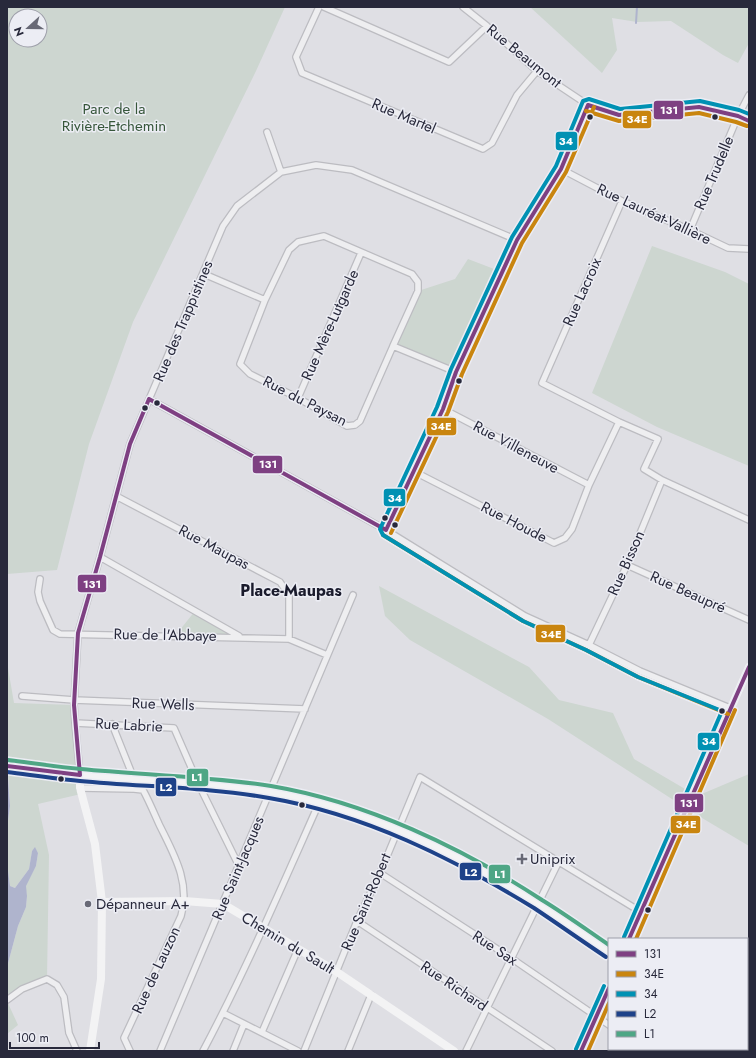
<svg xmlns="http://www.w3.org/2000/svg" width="756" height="1058" font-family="Jost,sans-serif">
	<rect width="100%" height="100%" fill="#dfdfe4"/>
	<!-- green -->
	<path fill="#cdd6d0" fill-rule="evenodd" d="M7,7H285L256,71L133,322L89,444L57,570L7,574ZM16,16H40V40H16Z
		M530,7H749V43L738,63L723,55L671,21L637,22L612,18L617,50L602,73Z
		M652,246L725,272L749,284V466L657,427L592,393Z
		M468,259L502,272L456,372L393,346L418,291L455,279Z
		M379,586L529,667L559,700L613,713L634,759L697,796L749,774V846L692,812L548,719L410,640L385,616Z
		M195,611L241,637L175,636Z
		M7,662L14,703L74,705L81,794L38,804L49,855L47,979L22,989L7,1000V967L18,926L26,907L27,896L25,886L36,866L38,853L35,848L32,851L29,869L15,888L10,886L7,863V828L10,806L8,773L77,774L7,756Z
		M7,1001L18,1025L7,1034Z"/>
	<!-- water -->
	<path fill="#afb4cd" d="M7,766L10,806L7,828Z
		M35,847L38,853L36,866L26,886L27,896L26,907L18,926L7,967V863L10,886L15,888L29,869L32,851Z"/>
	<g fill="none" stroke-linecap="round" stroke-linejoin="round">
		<!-- stream -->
		<path stroke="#afb4cd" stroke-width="2" d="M636,23L637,7"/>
		<defs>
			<path id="street" d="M319,7L296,57L302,73L483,149L492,143L517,95L537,71
				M324,7L449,62L487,26
				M463,7L487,26L537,71L588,105L619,115L699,107L738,116L749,121
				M267,132L281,172
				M561,169L622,201L690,230L728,248L749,249
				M622,201L542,383L619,422L658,439L644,469L662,480L749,520
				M690,230L738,116L749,95
				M204,274L265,300L240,364L250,374L298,398L347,426L355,425L360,421L393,346
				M265,300L289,250L298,242L324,236L412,274L418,282V291L393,346L456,372
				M298,398L361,253
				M149,399L386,530L525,616L589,645L640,671L730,708
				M443,409L589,485
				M413,471L554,543L565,538L572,529L589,485L619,422
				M116,496L280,582L289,595V639
				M386,530L443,409L456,372L517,240L561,169L588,105
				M100,557L239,636
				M627,565L749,620
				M40,579L38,592L40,601L53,630L60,634L289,639L327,655
				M589,645L627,565L662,480
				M22,696L74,700L305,709
				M75,723L174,728L198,783L239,866
				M112,724L134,779
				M80,775L75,723L74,705L78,633L100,557L130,444L223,226L237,206L281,172L316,165L352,170L517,240
				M80,788L134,789L143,790C149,801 154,813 159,824C173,853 191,882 181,916L124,1038L130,1051
				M380,873L511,958L609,1025
				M357,921L552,1051
				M7,1000L22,989L47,979L57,985L64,997L69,1033L77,1051
				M223,1013L298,1051
				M262,1032L298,949
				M646,1049L649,1051
				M160,1051L353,595
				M203,1051C246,970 282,886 319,803
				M233,1051L244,1024
				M304,1051L357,921L380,873L420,777L641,912
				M348,1051L371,995
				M466,1051L559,861"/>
			<path id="primary" d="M7,766L80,775L198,783L270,792L319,803L346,811L414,836L479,869L538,904L609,952
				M747,1049L749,1050"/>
		</defs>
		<!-- street casing -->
		<use href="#street" stroke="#bcbcc1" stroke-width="8"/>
		<!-- primary casing -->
		<use href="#primary" stroke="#bbbcc1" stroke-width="11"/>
		<!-- street -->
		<use href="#street" stroke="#eeeef0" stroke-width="5.5"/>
		<!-- secondary -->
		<path stroke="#f3f3f4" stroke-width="8" d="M80,775V788L95,844L102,902L101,979L90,1051
			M102,902L184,901L223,904L337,972L454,1051
			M629,939L749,667
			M581,1051L609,988"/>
		<!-- primary -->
		<use href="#primary" stroke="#f3f3f4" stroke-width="9"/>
		<defs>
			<path id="bus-1" d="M588,105L619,115L699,107L738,116L749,121
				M149,399L386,530
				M386,530L443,409L456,372L517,240L561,169L588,105
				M7,766L80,775
				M80,775L74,705L78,633L100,557L130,444L149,399
				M629,939L749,667
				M581,1051L609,988"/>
			<path id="bus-2" d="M586,111L619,121L699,113L736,122L747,126
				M391,533L448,412L462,374L522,243L566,172L594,107
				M383,535L523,621L586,650L638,677L728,714
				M636,939L735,710
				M588,1051L609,1003"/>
			<path id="bus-3" d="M624,937L722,711L638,677L586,650L523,621L383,535L380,529L437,407L451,369L512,237L556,166L583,101L589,99L620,109L700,101L739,110L749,114
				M576,1049L604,986"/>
			<path id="bus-4" d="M7,772C31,775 56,779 80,781C143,787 207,787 269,798C364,814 452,858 534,908C558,924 582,941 606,957"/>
			<path id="bus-5" d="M8,760C32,763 57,767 81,769C144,775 208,776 271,786C366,802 461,847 542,900C565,914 587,930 609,945"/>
		</defs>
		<!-- bus-1 casing -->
		<use href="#bus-1" stroke="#ecedf4" stroke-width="7"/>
		<!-- bus-2 casing -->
		<use href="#bus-2" stroke="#ecedf4" stroke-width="7"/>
		<!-- bus-3 casing -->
		<use href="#bus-3" stroke="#ecedf4" stroke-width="7"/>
		<!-- bus-4 casing -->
		<use href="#bus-4" stroke="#ecedf4" stroke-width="7"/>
		<!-- bus-5 casing -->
		<use href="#bus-5" stroke="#ecedf4" stroke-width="7"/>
		<!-- bus-1 -->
		<use href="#bus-1" stroke="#7e4082" stroke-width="4"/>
		<!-- bus-2 -->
		<use href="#bus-2" stroke="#c9850f" stroke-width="4"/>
		<!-- bus-3 -->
		<use href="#bus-3" stroke="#0091b3" stroke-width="4"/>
		<!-- bus-4 -->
		<use href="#bus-4" stroke="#1e4289" stroke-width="4"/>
		<!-- bus-5 -->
		<use href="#bus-5" stroke="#4ea685" stroke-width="4"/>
	</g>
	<!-- markers -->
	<g fill="#28293b" stroke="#ecedf4" stroke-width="1.5">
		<circle cx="590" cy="117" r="3.5"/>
		<circle cx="715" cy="117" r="3.5"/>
		<circle cx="459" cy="381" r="3.5"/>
		<circle cx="157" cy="403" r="3.5"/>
		<circle cx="145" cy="408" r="3.5"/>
		<circle cx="385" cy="518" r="3.5"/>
		<circle cx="395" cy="525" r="3.5"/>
		<circle cx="722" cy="711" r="3.5"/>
		<circle cx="61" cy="779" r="3.5"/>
		<circle cx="302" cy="805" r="3.5"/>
		<circle cx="648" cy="910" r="3.5"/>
	</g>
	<g fill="#686976" stroke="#ecedf4" stroke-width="1.5">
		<path d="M520 853h4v4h4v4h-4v4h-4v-4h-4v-4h4z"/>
		<circle cx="88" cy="904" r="4"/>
	</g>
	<g text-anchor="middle" stroke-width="3" stroke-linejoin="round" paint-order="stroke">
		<!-- street labels -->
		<g font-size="15" fill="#28293b" stroke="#ecedf4">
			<text transform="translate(524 56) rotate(39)" y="5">Rue Beaumont</text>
			<text transform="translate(404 116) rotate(23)" y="5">Rue Martel</text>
			<text transform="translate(714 173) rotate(-67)" y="5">Rue Trudelle</text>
			<text transform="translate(654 214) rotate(25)" y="5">Rue Lauréat-Vallière</text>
			<text transform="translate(582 292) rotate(-66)" y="5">Rue Lacroix</text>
			<text transform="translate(183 321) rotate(-67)" y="5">Rue des Trappistines</text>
			<text transform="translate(330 325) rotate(-66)" y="5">Rue Mère-Lutgarde</text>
			<text transform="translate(305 401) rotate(27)" y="5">Rue du Paysan</text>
			<text transform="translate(516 447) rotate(28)" y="5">Rue Villeneuve</text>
			<text transform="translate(514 522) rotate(27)" y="5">Rue Houde</text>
			<text transform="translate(214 547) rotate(28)" y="5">Rue Maupas</text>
			<text transform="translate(626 563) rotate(-66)" y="5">Rue Bisson</text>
			<text transform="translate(688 592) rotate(24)" y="5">Rue Beaupré</text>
			<text transform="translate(165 635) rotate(1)" y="5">Rue de l'Abbaye</text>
			<text transform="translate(163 704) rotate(2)" y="5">Rue Wells</text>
			<text transform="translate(129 725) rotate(3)" y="5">Rue Labrie</text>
			<text transform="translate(238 868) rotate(-67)" y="5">Rue Saint-Jacques</text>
			<text transform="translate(366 902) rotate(-67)" y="5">Rue Saint-Robert</text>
			<text transform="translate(288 943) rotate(31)" y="5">Chemin du Sault</text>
			<text transform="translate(495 948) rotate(33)" y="5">Rue Sax</text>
			<text transform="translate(156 970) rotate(-65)" y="5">Rue de Lauzon</text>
			<text transform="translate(454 986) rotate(34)" y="5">Rue Richard</text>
		</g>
		<!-- park labels -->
		<g font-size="15" fill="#36563a" stroke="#ecedf4">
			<text x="114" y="114">Parc de la<tspan x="114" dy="17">Rivière-Etchemin</tspan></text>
		</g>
		<!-- poi labels -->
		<g font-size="15" fill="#28293b" stroke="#ecedf4" text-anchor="start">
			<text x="530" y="864">Uniprix</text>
			<text x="96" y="909">Dépanneur A+</text>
		</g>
		<!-- neighbourhood labels -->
		<g font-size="16" font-weight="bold" fill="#1a1b2c" stroke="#ecedf4">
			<text x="291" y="596">Place-Maupas</text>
		</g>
	</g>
	<g stroke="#ecedf4" stroke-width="1.5">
		<rect x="653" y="100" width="31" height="20" rx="4" fill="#7e4082"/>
		<rect x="622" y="110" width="30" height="19" rx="4" fill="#c9850f"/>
		<rect x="555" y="131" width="23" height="20" rx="4" fill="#0091b3"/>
		<rect x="426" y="417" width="31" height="19" rx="4" fill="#c9850f"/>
		<rect x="252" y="455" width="31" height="19" rx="4" fill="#7e4082"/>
		<rect x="383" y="488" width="23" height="19" rx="4" fill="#0091b3"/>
		<rect x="77" y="574" width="30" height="19" rx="4" fill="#7e4082"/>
		<rect x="535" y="624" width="31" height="19" rx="4" fill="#c9850f"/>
		<rect x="697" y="732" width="23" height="19" rx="4" fill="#0091b3"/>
		<rect x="186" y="768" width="23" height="19" rx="4" fill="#4ea685"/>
		<rect x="155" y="777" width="22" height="20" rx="4" fill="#1e4289"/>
		<rect x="674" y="793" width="30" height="20" rx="4" fill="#7e4082"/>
		<rect x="670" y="815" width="31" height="19" rx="4" fill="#c9850f"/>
		<rect x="459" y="862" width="23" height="19" rx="4" fill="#1e4289"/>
		<rect x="488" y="864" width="23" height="20" rx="4" fill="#4ea685"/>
	</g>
	<g font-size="11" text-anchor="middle" font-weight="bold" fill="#fff">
		<text x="669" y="114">131</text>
		<text x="637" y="123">34E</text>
		<text x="566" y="145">34</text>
		<text x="441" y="430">34E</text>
		<text x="268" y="468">131</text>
		<text x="395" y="502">34</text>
		<text x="92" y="588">131</text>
		<text x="551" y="638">34E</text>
		<text x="709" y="745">34</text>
		<text x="197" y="781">L1</text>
		<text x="166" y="791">L2</text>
		<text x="689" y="807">131</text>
		<text x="686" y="828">34E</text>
		<text x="471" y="876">L2</text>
		<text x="500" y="878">L1</text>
	</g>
	<!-- border -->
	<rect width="756" height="1058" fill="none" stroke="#28293b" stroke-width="16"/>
	<!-- legend -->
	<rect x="608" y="938" width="140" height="112" fill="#ecedf4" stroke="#9e9faa"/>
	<rect x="616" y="951" width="20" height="6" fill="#7e4082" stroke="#9e9faa"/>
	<text x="644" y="958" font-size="12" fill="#28293b">131</text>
	<rect x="616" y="971" width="20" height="6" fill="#c9850f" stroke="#9e9faa"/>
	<text x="644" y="978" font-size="12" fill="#28293b">34E</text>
	<rect x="616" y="991" width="20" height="6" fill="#0091b3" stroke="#9e9faa"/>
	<text x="644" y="998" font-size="12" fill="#28293b">34</text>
	<rect x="616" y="1011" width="20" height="6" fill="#1e4289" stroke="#9e9faa"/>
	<text x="644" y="1018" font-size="12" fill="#28293b">L2</text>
	<rect x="616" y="1031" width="20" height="6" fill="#4ea685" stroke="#9e9faa"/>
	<text x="644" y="1038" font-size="12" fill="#28293b">L1</text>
	<!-- north arrow -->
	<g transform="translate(28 28) rotate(249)"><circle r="19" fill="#ecedf4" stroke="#9e9faa"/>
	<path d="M0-3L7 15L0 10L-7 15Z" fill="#686976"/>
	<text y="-6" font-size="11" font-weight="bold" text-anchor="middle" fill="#28293b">N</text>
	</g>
	<!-- scale -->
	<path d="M10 1042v6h89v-6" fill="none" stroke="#28293b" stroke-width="2"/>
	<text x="16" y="1042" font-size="12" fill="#28293b" stroke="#ecedf4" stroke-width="3" paint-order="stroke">100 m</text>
</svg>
